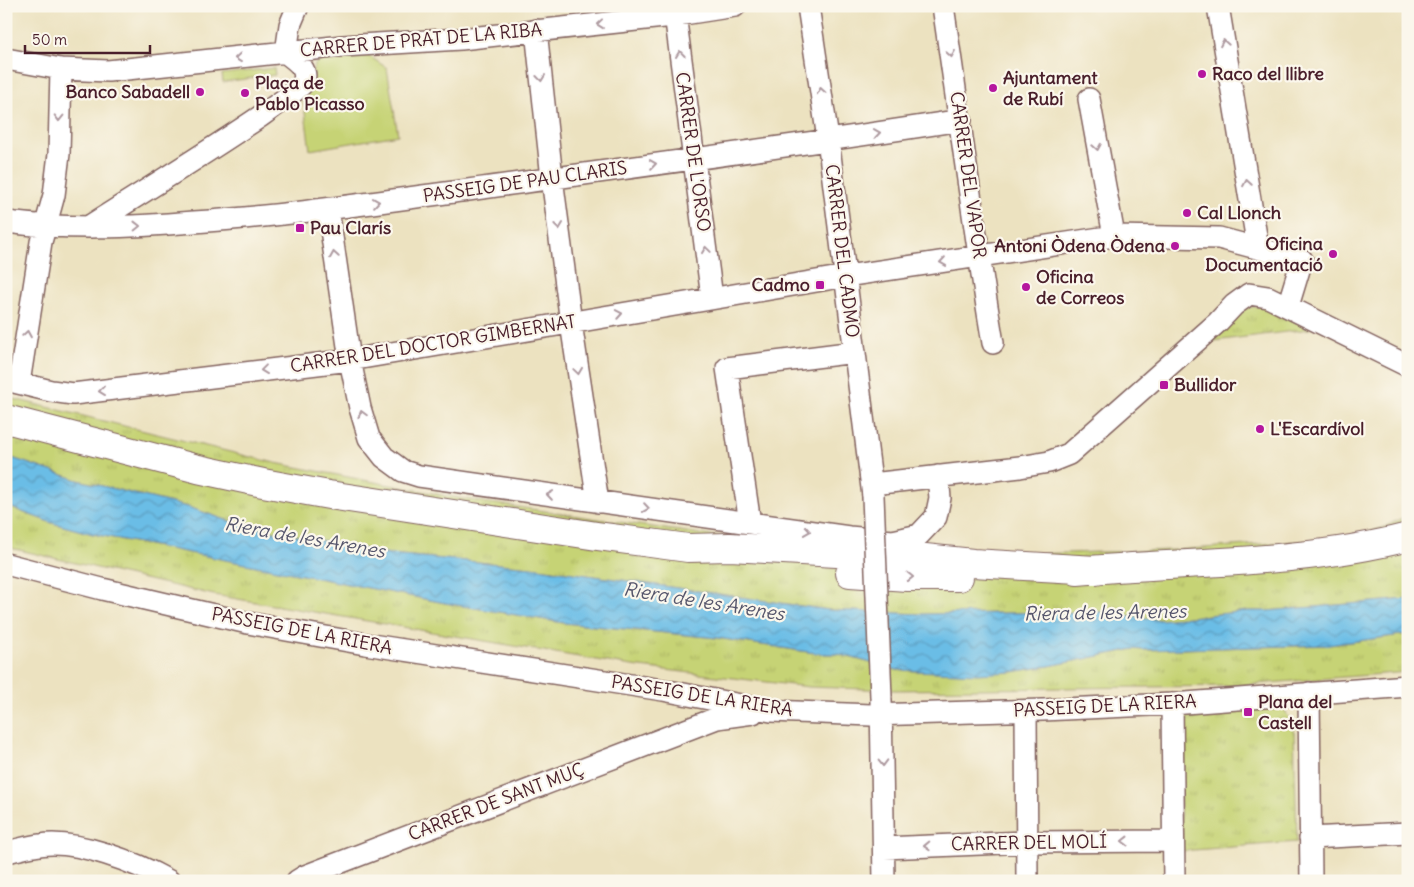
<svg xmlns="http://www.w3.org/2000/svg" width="1414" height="887" font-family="Delius,sans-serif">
	<defs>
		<pattern id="grass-tufts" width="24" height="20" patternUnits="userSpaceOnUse" patternTransform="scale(1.25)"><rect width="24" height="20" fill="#c6d374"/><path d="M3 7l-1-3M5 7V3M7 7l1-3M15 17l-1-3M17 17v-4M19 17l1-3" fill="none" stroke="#acb565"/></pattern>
		<pattern id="water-waves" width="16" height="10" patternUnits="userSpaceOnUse" patternTransform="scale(1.25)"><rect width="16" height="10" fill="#6bbde6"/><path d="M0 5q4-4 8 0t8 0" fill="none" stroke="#5a99bb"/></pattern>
	</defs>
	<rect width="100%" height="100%" fill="#fbf7ec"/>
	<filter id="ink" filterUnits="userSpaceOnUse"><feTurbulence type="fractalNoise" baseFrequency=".02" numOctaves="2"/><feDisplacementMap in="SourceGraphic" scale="10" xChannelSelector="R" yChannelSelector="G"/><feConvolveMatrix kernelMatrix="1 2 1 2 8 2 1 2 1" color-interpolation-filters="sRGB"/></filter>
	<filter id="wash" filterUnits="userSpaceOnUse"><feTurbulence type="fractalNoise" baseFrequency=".0096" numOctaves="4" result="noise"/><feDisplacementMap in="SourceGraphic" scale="20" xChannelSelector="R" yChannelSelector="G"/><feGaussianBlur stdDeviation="1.12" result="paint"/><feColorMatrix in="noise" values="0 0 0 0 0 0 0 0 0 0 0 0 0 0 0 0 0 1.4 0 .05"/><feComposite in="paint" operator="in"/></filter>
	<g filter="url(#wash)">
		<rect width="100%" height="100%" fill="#ece2c0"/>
		<!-- grass -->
		<path fill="url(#grass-tufts)" stroke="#887950" d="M274,68L275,75L223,82L222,74Z
			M1264,306L1310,329L1206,342L1241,310L1251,307Z
			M6,397L275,463L463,499L720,537L1028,554L1175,550L1349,538L1382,528L1408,515V599L1266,611H1248L1161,620L1101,612L921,614L829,610L532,567L390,554L238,524L188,507L78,480L6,456Z
			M6,506L52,523L93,534L445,603L564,623L717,638L821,654H838L897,670L968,673L1011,672L1049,666L1134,649L1143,650L1329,645L1408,634V672L1230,686L895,690L809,687L632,666L214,595L6,547Z
			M1282,704L1294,729L1297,842L1181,851L1179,716Z"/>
		<!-- park -->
		<path fill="#c6d374" stroke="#887950" d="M363,52L387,68L398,135L310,150L302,91L319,57Z"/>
		<!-- water -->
		<path fill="url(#water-waves)" stroke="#5a6e88" d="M6,456L78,480L188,507L238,524L390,554L532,567L829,610L921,614L1101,612L1161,620L1248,611H1266L1408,599V634L1329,645L1143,650L1134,649L1049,666L1012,672L977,674L897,670L838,654H821L717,638L564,623L445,603L93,534L52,523L6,506Z"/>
	</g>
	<g filter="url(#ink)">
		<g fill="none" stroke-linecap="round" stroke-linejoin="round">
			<defs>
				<path id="minor" d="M674,6L712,298
					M808,6L828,139L873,496
					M943,6C960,119 974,231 993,343
					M1218,6L1258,248
					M536,30L552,178L571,323L598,502
					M286,53L290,25L298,6
					M6,59L61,69L108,71L343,46L461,39L664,17L735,6
					M1089,99L1114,236
					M328,209L350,360L360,408L369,438L384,457L403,471L419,476L849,537L893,541L919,535L936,517L940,498L938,476
					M6,222C69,230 132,227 194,222C286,216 377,202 468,190C632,167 797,146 961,120
					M88,227C146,190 205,154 261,116C270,109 298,91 303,83C310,69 295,60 286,53
					M6,380L51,391L73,394L350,360L846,276L1114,236L1219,238L1302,260L1288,306
					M19,383L41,242L54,195L59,154L61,69
					M872,484L1020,467L1049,462L1069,454L1218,322L1234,305L1249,294L1268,297L1408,366
					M750,523L727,368L855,352
					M6,564L102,589L248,623L365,644L663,690L771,711L871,715L1043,710L1172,704L1408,686
					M1309,693L1311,881
					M881,700L884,881
					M1172,704L1174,881
					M1026,711L1027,881
					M1310,838L1408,833
					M884,848L1027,842L1173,841
					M6,852C17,850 29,846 40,845C77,839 137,863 169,881
					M297,881L305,876L717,718L753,713"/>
				<path id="major" d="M6,419L198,469L263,483L329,495L597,536L688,548L730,547L925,558L973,563L1096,570
					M1077,571C1187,561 1300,565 1408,537
					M850,573L907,577H959"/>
			</defs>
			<!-- minor casing -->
			<use href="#minor" stroke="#83635f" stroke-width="24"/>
			<!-- major casing -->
			<use href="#major" stroke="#83635f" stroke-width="30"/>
			<!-- minor -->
			<use href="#minor" stroke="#fff" stroke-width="21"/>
			<!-- major -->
			<use href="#major" stroke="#fff" stroke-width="28"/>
			<defs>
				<path id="minor-bridge" d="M873,496L881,697"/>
			</defs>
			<!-- minor-bridge casing -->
			<use href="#minor-bridge" stroke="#83635f" stroke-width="24" stroke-linecap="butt"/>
			<!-- minor-bridge -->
			<use href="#minor-bridge" stroke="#fff" stroke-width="21"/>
		</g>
		<!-- one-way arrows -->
		<defs><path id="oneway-chevron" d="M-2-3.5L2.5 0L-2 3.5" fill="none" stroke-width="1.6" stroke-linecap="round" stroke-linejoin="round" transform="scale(1.25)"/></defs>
		<g stroke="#ae9aa0">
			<use href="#oneway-chevron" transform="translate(600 24) rotate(174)"/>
			<use href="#oneway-chevron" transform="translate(1224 43) rotate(-100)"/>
			<use href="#oneway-chevron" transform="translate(680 54) rotate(-97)"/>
			<use href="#oneway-chevron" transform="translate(951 54) rotate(81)"/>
			<use href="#oneway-chevron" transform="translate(238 58) rotate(174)"/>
			<use href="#oneway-chevron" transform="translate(541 78) rotate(83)"/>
			<use href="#oneway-chevron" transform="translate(821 91) rotate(-99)"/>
			<use href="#oneway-chevron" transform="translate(59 118) rotate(91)"/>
			<use href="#oneway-chevron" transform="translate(877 133) rotate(-8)"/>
			<use href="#oneway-chevron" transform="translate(1097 147) rotate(80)"/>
			<use href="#oneway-chevron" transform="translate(653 164) rotate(-8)"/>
			<use href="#oneway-chevron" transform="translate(1247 183) rotate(-99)"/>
			<use href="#oneway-chevron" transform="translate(376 202) rotate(-8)"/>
			<use href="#oneway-chevron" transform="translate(137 226) rotate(-1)"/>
			<use href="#oneway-chevron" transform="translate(559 226) rotate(83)"/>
			<use href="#oneway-chevron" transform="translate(706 250) rotate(-98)"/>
			<use href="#oneway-chevron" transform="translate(334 255) rotate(-99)"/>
			<use href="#oneway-chevron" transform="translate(943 262) rotate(172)"/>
			<use href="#oneway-chevron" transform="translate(619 314) rotate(-10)"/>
			<use href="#oneway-chevron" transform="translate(27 334) rotate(-81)"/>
			<use href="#oneway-chevron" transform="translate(264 370) rotate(173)"/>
			<use href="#oneway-chevron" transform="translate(578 371) rotate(82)"/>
			<use href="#oneway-chevron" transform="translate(102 391) rotate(173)"/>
			<use href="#oneway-chevron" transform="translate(362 414) rotate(-106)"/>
			<use href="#oneway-chevron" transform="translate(550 495) rotate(-172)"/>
			<use href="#oneway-chevron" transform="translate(646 508) rotate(8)"/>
			<use href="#oneway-chevron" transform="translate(807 531) rotate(8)"/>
			<use href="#oneway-chevron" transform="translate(910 577) rotate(1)"/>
			<use href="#oneway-chevron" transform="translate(883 763) rotate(89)"/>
			<use href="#oneway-chevron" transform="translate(1125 841) rotate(180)"/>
			<use href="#oneway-chevron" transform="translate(927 846) rotate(178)"/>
		</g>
	</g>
	<!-- markers -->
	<g fill="#b5179e" stroke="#fbf7ec" stroke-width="2">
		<circle cx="1202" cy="74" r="5"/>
		<circle cx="993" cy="88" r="5"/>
		<circle cx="200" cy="92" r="5"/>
		<circle cx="245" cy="93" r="5"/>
		<circle cx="1187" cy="213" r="5"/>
		<rect x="295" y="223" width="10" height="10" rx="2.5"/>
		<circle cx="1175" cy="246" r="5"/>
		<circle cx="1333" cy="254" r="5"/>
		<rect x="815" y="280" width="10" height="10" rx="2.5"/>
		<circle cx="1026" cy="287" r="5"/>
		<rect x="1159" y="380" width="10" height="10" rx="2.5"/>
		<circle cx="1260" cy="429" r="5"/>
		<rect x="1243" y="707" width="10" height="10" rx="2.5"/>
	</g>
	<g text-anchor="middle" stroke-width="4.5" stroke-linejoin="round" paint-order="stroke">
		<!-- street labels -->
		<g font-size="18" fill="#4a1f2b" stroke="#fbf7ec">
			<text transform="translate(421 40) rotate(-5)" y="6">CARRER DE PRAT DE LA RIBA</text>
			<text transform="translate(693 152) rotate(82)" y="6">CARRER DE L'ORSO</text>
			<text transform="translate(968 175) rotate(82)" y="6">CARRER DEL VAPOR</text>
			<text transform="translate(525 182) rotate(-8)" y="6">PASSEIG DE PAU CLARIS</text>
			<text transform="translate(842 251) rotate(83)" y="6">CARRER DEL CADMO</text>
			<text transform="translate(433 344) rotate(-9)" y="6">CARRER DEL DOCTOR GIMBERNAT</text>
			<text transform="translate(302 631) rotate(11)" y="6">PASSEIG DE LA RIERA</text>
			<text transform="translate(702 696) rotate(9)" y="6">PASSEIG DE LA RIERA</text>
			<text transform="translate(1105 706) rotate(-3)" y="6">PASSEIG DE LA RIERA</text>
			<text transform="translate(496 802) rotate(-21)" y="6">CARRER DE SANT MUÇ</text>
			<text transform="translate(1029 843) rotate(-1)" y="6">CARRER DEL MOLÍ</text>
		</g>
		<!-- poi labels -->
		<g font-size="18" font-weight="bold" fill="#4a1f2b" stroke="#fbf7ec" text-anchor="start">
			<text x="1212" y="80">Raco del llibre</text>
			<text x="1003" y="84">Ajuntament<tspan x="1003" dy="21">de Rubí</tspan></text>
			<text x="255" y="89">Plaça de<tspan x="255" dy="21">Pablo Picasso</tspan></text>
			<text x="190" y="98" text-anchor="end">Banco Sabadell</text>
			<text x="1197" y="219">Cal Llonch</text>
			<text x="310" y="234">Pau Clarís</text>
			<text x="1323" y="250" text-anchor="end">Oficina<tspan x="1323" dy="21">Documentació</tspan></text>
			<text x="1165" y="252" text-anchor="end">Antoni Òdena Òdena</text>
			<text x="1036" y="283">Oficina<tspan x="1036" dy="21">de Correos</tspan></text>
			<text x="810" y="291" text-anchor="end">Cadmo</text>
			<text x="1174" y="391">Bullidor</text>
			<text x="1270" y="435">L'Escardívol</text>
			<text x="1258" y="708">Plana del<tspan x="1258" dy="21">Castell</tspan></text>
		</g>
		<!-- water labels -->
		<g font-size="19" font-style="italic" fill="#56566c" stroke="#fbf7ec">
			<text transform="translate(305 537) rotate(10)" y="7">Riera de les Arenes</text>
			<text transform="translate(704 601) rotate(9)" y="7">Riera de les Arenes</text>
			<text transform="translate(1105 612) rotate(-1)" y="7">Riera de les Arenes</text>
		</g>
	</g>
	<!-- margin -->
	<rect width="1414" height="887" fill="none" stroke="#fbf7ec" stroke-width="25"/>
	<!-- scale -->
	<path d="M25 45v8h125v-8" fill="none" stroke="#4a1f2b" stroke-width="2.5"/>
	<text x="32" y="45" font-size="15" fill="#4a1f2b" stroke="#fbf7ec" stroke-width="4" paint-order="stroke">50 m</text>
</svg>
